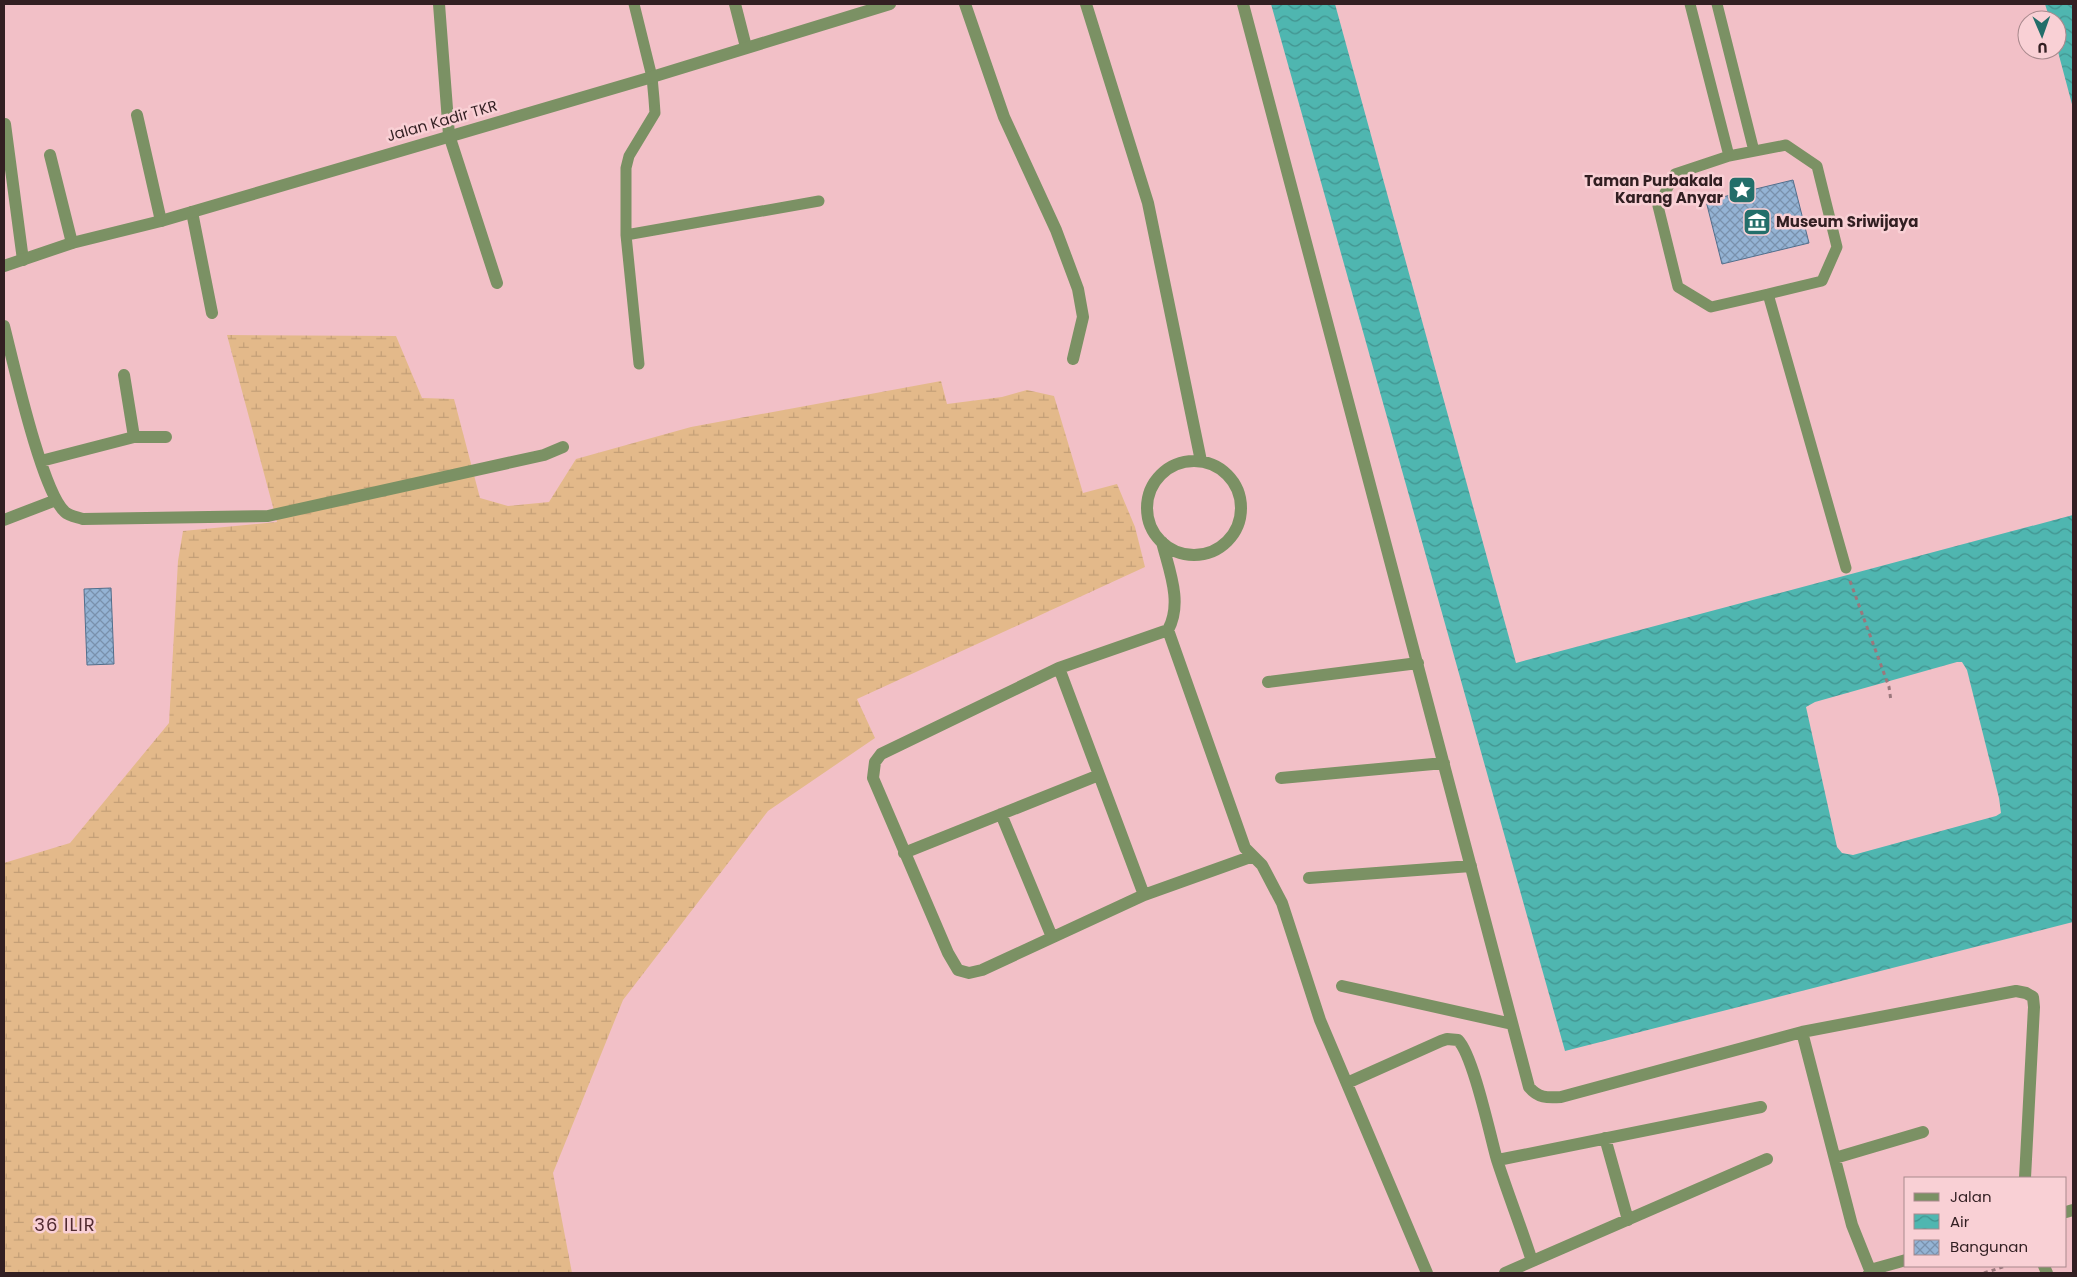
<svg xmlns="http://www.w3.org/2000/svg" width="2077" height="1277" font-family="Poppins,sans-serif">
	<defs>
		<pattern id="wetland-marsh" width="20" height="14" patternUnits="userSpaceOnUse" patternTransform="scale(1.25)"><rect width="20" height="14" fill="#e3b98a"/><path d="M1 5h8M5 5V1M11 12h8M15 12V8" fill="none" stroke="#c39f77"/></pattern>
		<pattern id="water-waves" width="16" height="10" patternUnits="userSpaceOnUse" patternTransform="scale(1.25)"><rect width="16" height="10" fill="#4fb6b0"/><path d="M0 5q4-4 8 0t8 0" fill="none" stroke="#42938f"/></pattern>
		<pattern id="building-cross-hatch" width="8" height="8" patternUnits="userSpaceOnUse" patternTransform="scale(1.25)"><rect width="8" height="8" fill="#94b3d4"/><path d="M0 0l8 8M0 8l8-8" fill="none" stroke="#7991ac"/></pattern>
	</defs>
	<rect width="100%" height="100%" fill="#f2c0c7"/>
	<!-- wetland -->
	<path fill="url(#wetland-marsh)" d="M227,335L396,336L422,398L454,399L480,498L508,506L549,502L576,459L691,427L941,381L947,404L1002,397L1027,390L1054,396L1083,493L1117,484L1135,527L1145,567L857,699L875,738L768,811L623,1000L553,1173L572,1273H4V863L70,843L169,723L178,561L183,531L277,522Z"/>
	<!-- water -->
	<path fill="url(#water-waves)" fill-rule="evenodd" d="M1271,4H1335L1516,663L2073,515V922L1565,1051ZM1957,662H1962L1967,670L1999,798L2001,813L1996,816L1853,855L1842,853L1837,847L1806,707L1815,702Z
		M2045,4H2073V108L2057,48V20H2050Z"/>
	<!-- building -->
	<path fill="url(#building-cross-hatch)" stroke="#526f8c" d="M1793,180L1809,243L1722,264L1706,201Z
		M111,588L114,664L87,665L84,589Z"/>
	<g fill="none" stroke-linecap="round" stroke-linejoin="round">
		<!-- path -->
		<path stroke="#9b777c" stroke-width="3" stroke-dasharray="4 4" stroke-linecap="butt" d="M1850,581L1889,687L1891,701
			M1984,1273L2006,1266"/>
		<!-- service -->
		<path stroke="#7b9164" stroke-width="11" d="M634,4L652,77L654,99L655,113L629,156L626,168V235L639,364
			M1690,4L1729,156L1786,145L1817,166L1837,247L1822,281L1768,294L1846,568
			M1717,4L1754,151
			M1729,156L1675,174L1658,206L1678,287L1711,307L1768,294
			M626,235L819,201"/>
		<!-- minor -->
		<path stroke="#7b9164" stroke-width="12" d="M439,4L449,135L497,283
			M735,4L746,47
			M965,4L1004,117L1056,230L1078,289L1083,317L1073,359
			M1086,4L1148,203L1201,461
			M1243,4L1529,1087C1538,1098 1547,1098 1561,1097L1802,1032L2016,991L2026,993L2033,997L2034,1007L2025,1178
			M137,115L161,221
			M5,124L23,260
			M50,155L72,243
			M192,212L212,313
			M4,326C13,361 42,492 65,512C69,516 77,517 83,519L268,516L544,455L563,447
			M134,437H166
			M41,461L134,437L124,375
			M1147 508a47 47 0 1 1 94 0a47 47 0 1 1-94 0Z
			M4,520L56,500
			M1162,542C1169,570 1183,603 1168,630L1059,668L881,754L875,762L873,778L948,953L958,970L969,973L982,970L1144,895L1253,856
			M1168,630L1245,848L1262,865L1282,903L1320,1020L1427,1273
			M1059,668L1144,895
			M1268,682L1418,663
			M1281,778L1444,763
			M1001,814L1052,937
			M904,853L1099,775
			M1309,878L1471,866
			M1342,986L1512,1024
			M1802,1032L1852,1225L1870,1270
			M1347,1083L1441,1041L1447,1039L1458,1040C1473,1055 1490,1135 1497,1160C1508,1194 1521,1227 1532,1261
			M1605,1138L1628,1220
			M1835,1158L1923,1132
			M1498,1160L1761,1107
			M2066,1212L2073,1210
			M2044,1266L2047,1273
			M1505,1273L1767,1159
			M1869,1273L1870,1270L1906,1260"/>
		<!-- tertiary -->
		<path stroke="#7b9164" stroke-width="12" d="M4,266L72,243L161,221L652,77L890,4"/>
	</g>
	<!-- icons -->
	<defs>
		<symbol id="sight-square" viewBox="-11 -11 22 22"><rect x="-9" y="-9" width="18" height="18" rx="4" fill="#236e6a" stroke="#f9d0d5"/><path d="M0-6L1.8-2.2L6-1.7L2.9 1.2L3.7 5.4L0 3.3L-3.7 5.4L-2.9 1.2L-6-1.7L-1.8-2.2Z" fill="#fff"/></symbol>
		<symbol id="museum-square" viewBox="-11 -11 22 22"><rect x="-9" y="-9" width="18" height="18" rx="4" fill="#236e6a" stroke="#f9d0d5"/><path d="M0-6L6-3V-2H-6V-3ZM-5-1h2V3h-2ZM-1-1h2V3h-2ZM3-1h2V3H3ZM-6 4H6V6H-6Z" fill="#fff"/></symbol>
	</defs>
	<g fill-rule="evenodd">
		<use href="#sight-square" x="1726" y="174" width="32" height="32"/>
		<use href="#museum-square" x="1741" y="206" width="32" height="32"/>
	</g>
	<g text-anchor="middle" stroke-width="5" stroke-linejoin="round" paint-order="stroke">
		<!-- street labels -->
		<g font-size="15" fill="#321f22" stroke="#f9d0d5">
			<text transform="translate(442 121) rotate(-16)" y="5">Jalan Kadir TKR</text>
		</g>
		<!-- poi labels -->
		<g font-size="15" font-weight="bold" fill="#321f22" stroke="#f9d0d5" text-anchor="end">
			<text x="1723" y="186">Taman Purbakala<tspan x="1723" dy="17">Karang Anyar</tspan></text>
			<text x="1776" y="227" text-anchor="start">Museum Sriwijaya</text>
		</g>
		<!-- quarter labels -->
		<g font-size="18" letter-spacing="1" fill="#512a30" stroke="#f9d0d5">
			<text x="65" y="1231">36 ILIR</text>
		</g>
	</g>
	<!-- border -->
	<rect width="2077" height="1277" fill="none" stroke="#321f22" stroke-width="10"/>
	<!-- legend -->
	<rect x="1904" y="1177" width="162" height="90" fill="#f9d0d5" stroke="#a9898d"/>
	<rect x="1914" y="1193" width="25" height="8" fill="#7b9164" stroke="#a9898d"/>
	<text x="1950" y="1202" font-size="15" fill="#321f22">Jalan</text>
	<rect x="1914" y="1214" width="25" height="15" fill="url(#water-waves)" stroke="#a9898d"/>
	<text x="1950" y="1227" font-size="15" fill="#321f22">Air</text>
	<rect x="1914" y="1240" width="25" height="15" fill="url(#building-cross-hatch)" stroke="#a9898d"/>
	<text x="1950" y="1252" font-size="15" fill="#321f22">Bangunan</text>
	<!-- north arrow -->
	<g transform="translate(2042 35) rotate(178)"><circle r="24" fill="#f9d0d5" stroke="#a9898d"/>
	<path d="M0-4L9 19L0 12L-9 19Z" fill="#236e6a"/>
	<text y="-8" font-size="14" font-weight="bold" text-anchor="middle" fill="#321f22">U</text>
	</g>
</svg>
